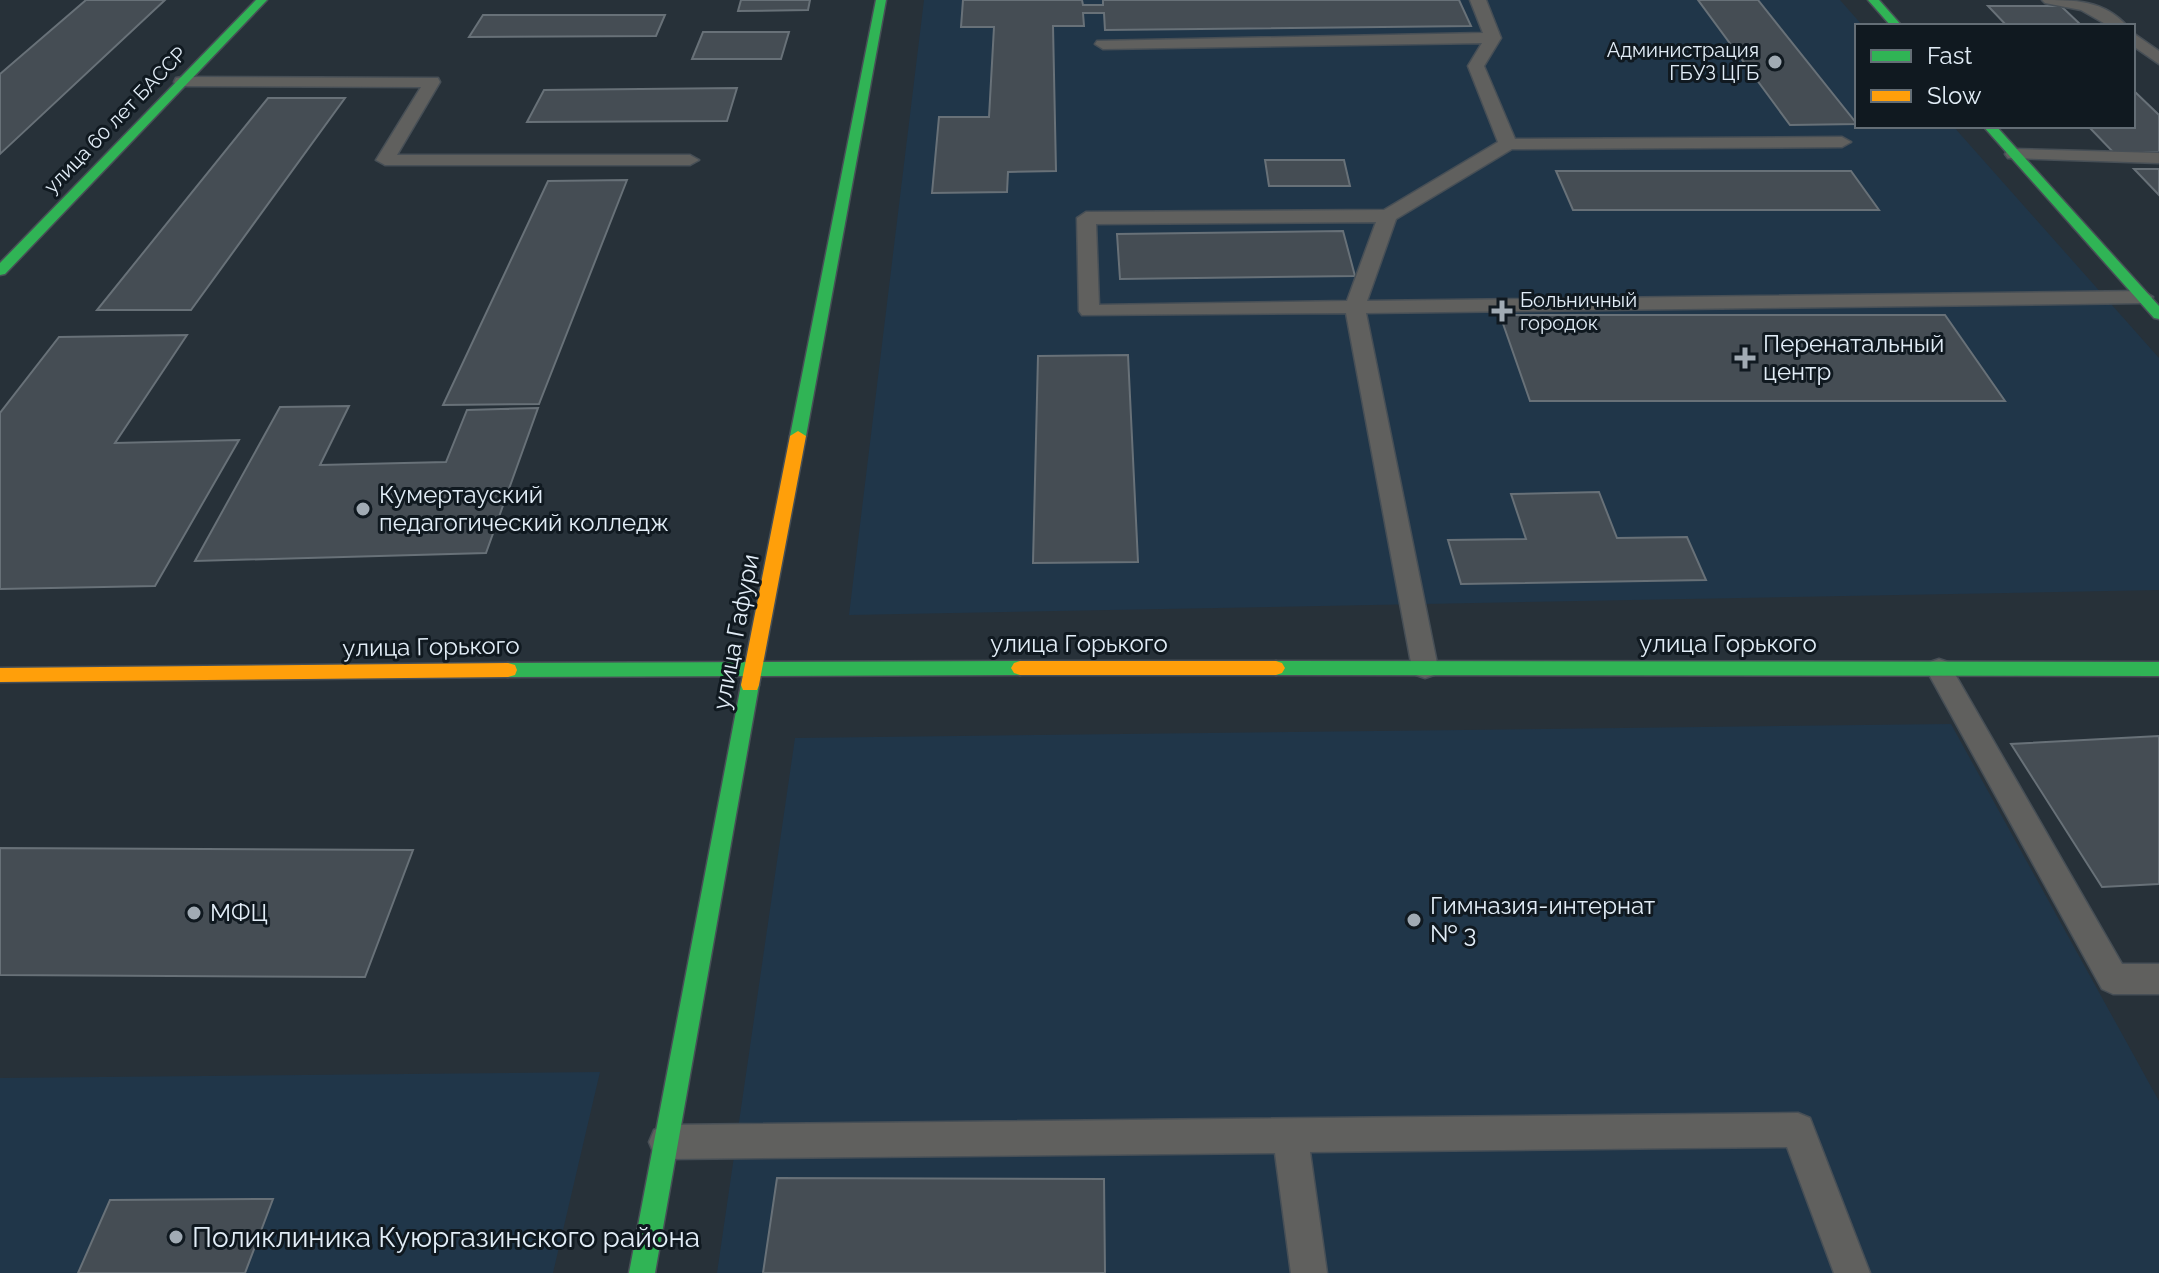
<svg xmlns="http://www.w3.org/2000/svg" width="2159" height="1273" font-family="Raleway,sans-serif">
	<rect width="100%" height="100%" fill="#273139"/>
	<!-- built -->
	<path fill="#203649" d="M924,0H1840L1863,26H1857V126H1953L2159,358V590L849,615Z
		M1951,724L2159,1101V1273H717L795,738Z
		M600,1072L553,1273H0V1078Z"/>
	<!-- building -->
	<path fill="#454d54" stroke="#687178" stroke-width="2" d="M86,0H165L0,154V74Z
		M741,0H810L808,10L738,11Z
		M963,0H1082L1083,5H1103V0H1459L1471,26L1105,30L1104,13H1083L1084,26H1053L1056,171L1008,172L1007,192L932,193L939,117H989L994,27H961Z
		M1698,0H1758L1857,124L1790,125Z
		M1988,6H2061L2082,26H2007Z
		M483,15H665L656,36L469,37Z
		M703,32H789L781,59H692Z
		M737,88L727,121L527,122L544,90Z
		M2133,90L2159,115V152H2113L2088,126H2133Z
		M268,98H345L191,310H97Z
		M1265,160H1344L1350,186H1269Z
		M2134,169H2159V195Z
		M1556,171H1851L1879,210H1573Z
		M627,180L539,404L443,405L548,181Z
		M1343,231L1355,276L1120,279L1117,234Z
		M1500,315H1945L2005,401H1530Z
		M187,335L115,443L239,440L155,586L0,589V413L59,337Z
		M1128,355L1138,562L1033,563L1038,356Z
		M349,406L320,465L446,462L467,410L538,408L486,553L195,561L280,407Z
		M1599,492L1617,538L1687,537L1706,580L1461,584L1448,540L1526,539L1511,494Z
		M2159,736V884L2102,887L2011,744Z
		M0,848L413,850L365,977L0,975Z
		M777,1178L1104,1179L1105,1273H763Z
		M273,1199L245,1273H78L110,1200Z"/>
	<g fill="none" stroke-linecap="round" stroke-linejoin="round">
		<defs>
			<path id="lane" d="M1470,0H1486L1501,38L1484,66L1515,139L1842,137L1851,142L1842,147L1512,149L1396,219L1367,301L2143,291L2153,297L2143,303L1366,313L1438,668L1434,675L1425,678L1416,675L1412,668L1346,313L1082,315L1079,311L1077,218L1086,212L1384,210L1498,142L1468,66L1482,43L1103,49L1095,44L1097,41L1483,33ZM1376,222L1347,301L1099,305L1096,224Z
				M2042,0C2074,0 2104,0 2127,26H2109L2081,10L2045,3Z
				M2133,33L2159,51V64L2133,46Z
				M182,77L438,78L440,82L397,155H690L699,160L690,165H385L376,160L421,87L176,86L174,82L176,78Z
				M2014,149L2159,153V163L2008,158L2005,154L2008,150Z
				M1939,659L1948,662L2122,964H2159V994H2113L2102,989L1926,669L1930,662Z
				M1798,1113L1810,1118L1870,1273H1834L1787,1147L1310,1152L1327,1273H1291L1275,1153L666,1159L654,1154L649,1142L654,1130L666,1125Z"/>
			<path id="fast" d="M256,0H267L5,274L0,275V263Z
				M876,0H886L806,436L798,441L790,436Z
				M1868,0H1879L1902,26H1891Z
				M1983,126H1996L2159,306V319L2154,318Z
				M1020,661L1026,663L1029,668L1026,673L1020,675L508,677L501,675L499,670L501,665L508,663Z
				M1276,661L2159,662V676L1276,675L1270,673L1267,668L1270,663Z
				M750,678L757,680L759,685L655,1273H629L741,685L743,680Z"/>
			<path id="slow" d="M798,431L806,436L759,685L757,690H743L741,685L790,436Z
				M1020,661H1276L1282,663L1285,668L1282,673L1276,675H1020L1014,673L1011,668L1014,663Z
				M508,663L515,665L517,670L515,675L508,677L0,682V668Z"/>
		</defs>
		<!-- lane casing -->
		<use href="#lane" stroke="#474f56" stroke-width="3"/>
		<!-- fast casing -->
		<use href="#fast" stroke="#474f56" stroke-width="3"/>
		<!-- slow casing -->
		<use href="#slow" stroke="#474f56" stroke-width="3"/>
		<!-- lane -->
		<use href="#lane" fill="#60605e" fill-rule="evenodd"/>
		<!-- fast -->
		<use href="#fast" fill="#30b455" fill-rule="evenodd"/>
		<!-- slow -->
		<use href="#slow" fill="#ff9f0a" fill-rule="evenodd"/>
	</g>
	<!-- markers -->
	<g fill="#a1abb4" stroke="#101920" stroke-width="3">
		<circle cx="1775" cy="62" r="8"/>
		<path d="M1498 299h8v8h8v8h-8v8h-8v-8h-8v-8h8z"/>
		<path d="M1741 346h8v8h8v8h-8v8h-8v-8h-8v-8h8z"/>
		<circle cx="363" cy="509" r="8"/>
		<circle cx="194" cy="913" r="8"/>
		<circle cx="1414" cy="920" r="8"/>
		<circle cx="176" cy="1237" r="8"/>
	</g>
	<g text-anchor="middle" stroke-width="6" stroke-linejoin="round" paint-order="stroke">
		<!-- far-poi labels -->
		<g font-size="20" fill="#e2edf7" stroke="#101920" text-anchor="end">
			<text x="1759" y="57">Администрация<tspan x="1759" dy="23">ГБУЗ ЦГБ</tspan></text>
			<text x="1520" y="307" text-anchor="start">Больничный<tspan x="1520" dy="23">городок</tspan></text>
		</g>
		<!-- far-street labels -->
		<g font-size="20" fill="#e2edf7" stroke="#101920">
			<text transform="translate(115 120) rotate(-46)" y="7">улица 60 лет БАССР</text>
		</g>
		<!-- poi labels -->
		<g font-size="24" fill="#e2edf7" stroke="#101920" text-anchor="start">
			<text x="1763" y="352">Перенатальный<tspan x="1763" dy="28">центр</tspan></text>
			<text x="379" y="503">Кумертауский<tspan x="379" dy="28">педагогический колледж</tspan></text>
			<text x="1430" y="914">Гимназия-интернат<tspan x="1430" dy="28">№ 3</tspan></text>
			<text x="210" y="921">МФЦ</text>
		</g>
		<!-- street labels -->
		<g font-size="24" fill="#e2edf7" stroke="#101920">
			<text transform="translate(736 632) rotate(-79)" y="8">улица Гафури</text>
			<text x="1079" y="652">улица Горького</text>
			<text x="1728" y="652">улица Горького</text>
			<text transform="translate(431 647) rotate(-1)" y="8">улица Горького</text>
		</g>
		<!-- near-poi labels -->
		<g font-size="28" fill="#e2edf7" stroke="#101920" text-anchor="start">
			<text x="192" y="1247">Поликлиника Куюргазинского района</text>
		</g>
	</g>
	<!-- legend -->
	<rect x="1855" y="24" width="280" height="104" fill="#101920" stroke="#646e76" stroke-width="2"/>
	<rect x="1871" y="50" width="40" height="12" fill="#30b455" stroke="#646e76" stroke-width="2"/>
	<text x="1927" y="64" font-size="24" fill="#e2edf7">Fast</text>
	<rect x="1871" y="90" width="40" height="12" fill="#ff9f0a" stroke="#646e76" stroke-width="2"/>
	<text x="1927" y="104" font-size="24" fill="#e2edf7">Slow</text>
</svg>
